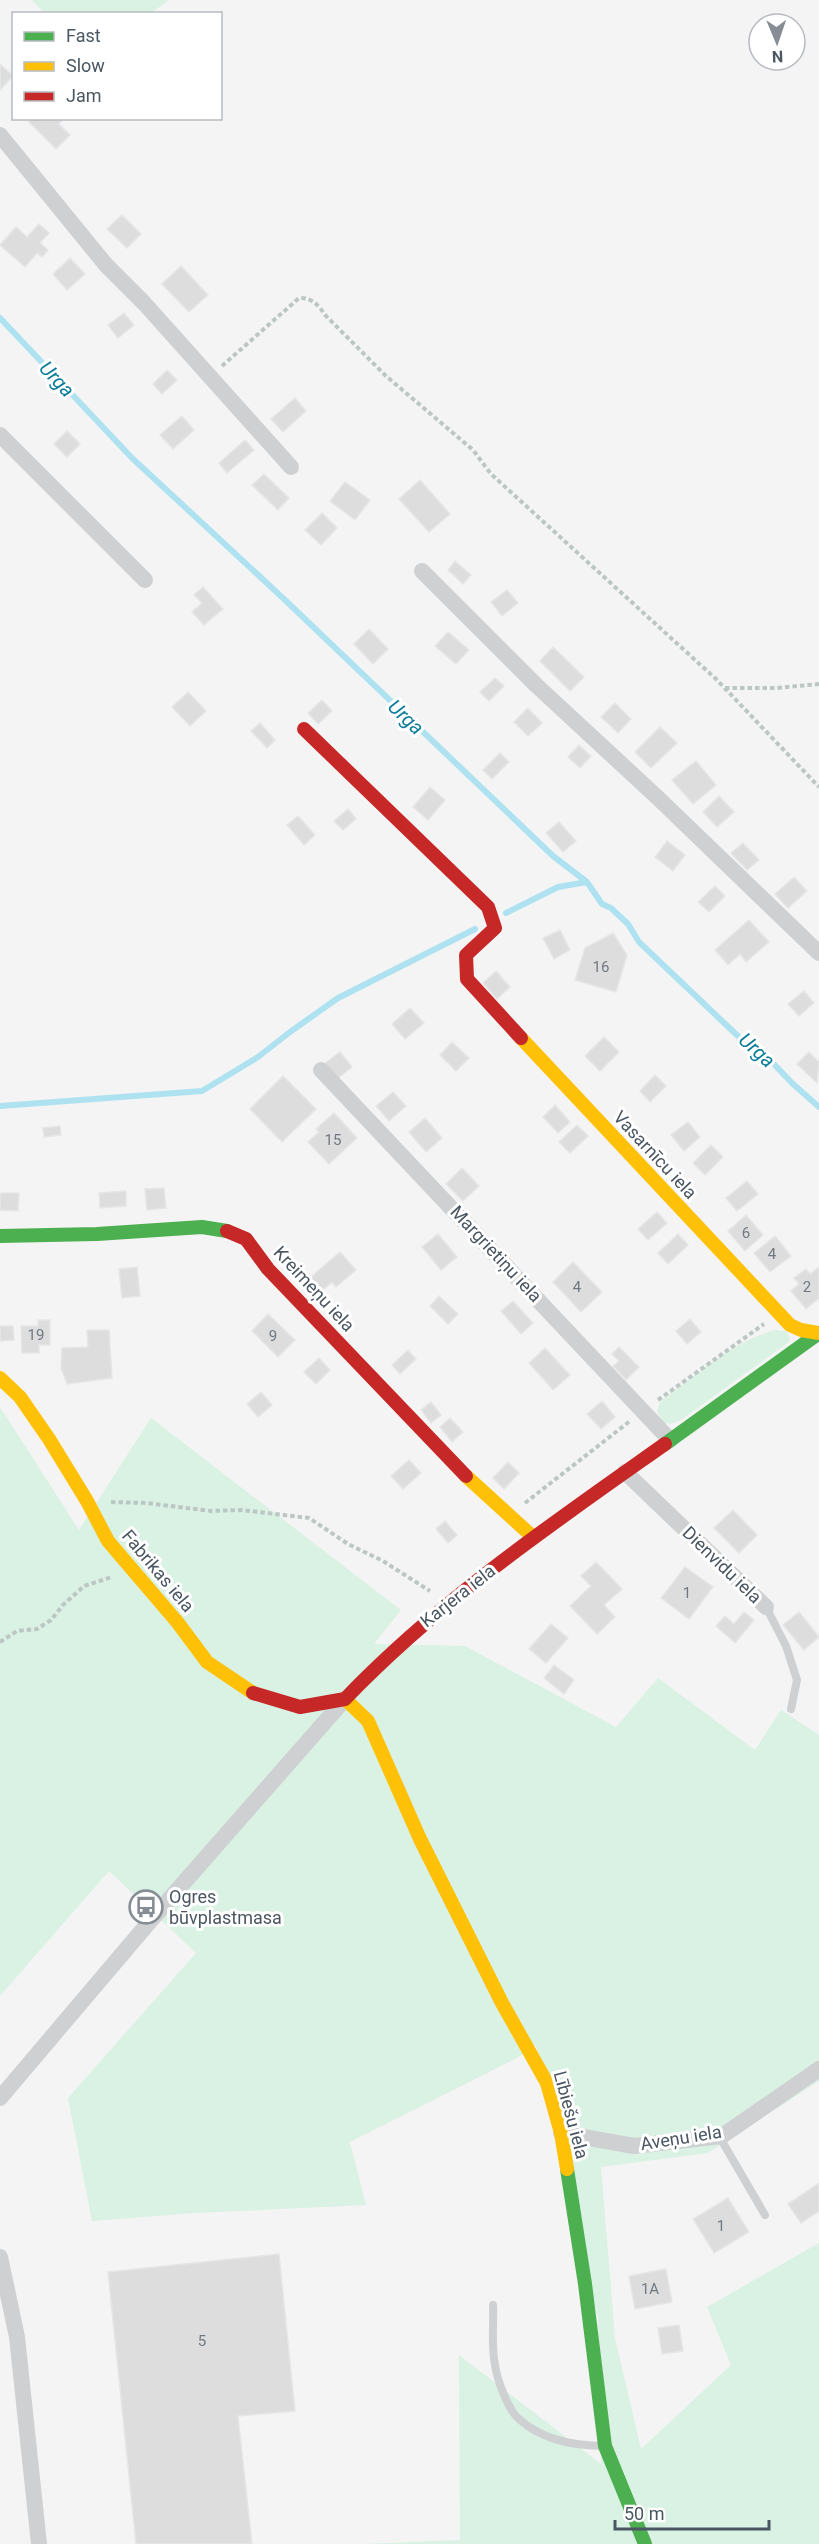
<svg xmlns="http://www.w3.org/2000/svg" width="819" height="2544" font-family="Roboto,sans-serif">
	<rect width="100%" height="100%" fill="#f4f4f4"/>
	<!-- green -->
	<path fill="#d9f2e3" d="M32,0H169L151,13H44Z
		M775,1330L786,1331L790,1337L789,1342L681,1420L671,1424L663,1423L657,1411L661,1401C696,1375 733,1341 775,1330Z
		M0,1407L79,1530L151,1418L401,1610L374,1644L465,1646L616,1727L658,1678L755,1750L781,1710L819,1735V2081L708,2153L601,2167L615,2338L641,2449L731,2365L707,2307L819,2243V2544H364L460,2540L459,2355L601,2464L598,2319L536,2045L517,2058L350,2142L366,2205L195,2213L92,2221L68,2098L196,1953L109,1871L0,1996Z"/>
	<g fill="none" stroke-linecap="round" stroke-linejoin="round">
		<!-- stream -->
		<path stroke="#aee2f0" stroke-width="6" d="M0,318L132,458L284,599L553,856L587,882L602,904L611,908L628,924L639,942L741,1039L767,1057L793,1084L819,1107
			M506,913L558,887L587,882
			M0,1106L202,1091L258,1057L290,1032L338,998L475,929"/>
	</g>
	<!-- building -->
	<path fill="#ddddde" stroke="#e5e6e7" stroke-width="1.5" d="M0,64L13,76L0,90Z
		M32,118H64L59,124L70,135L56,149L29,122Z
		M122,215L141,234L127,248L107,229Z
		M39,224L49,233L40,243L48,250L42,257L37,253L25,267L0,245L16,227L27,237Z
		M70,258L85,274L67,290L53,274Z
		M181,266L208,295L189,312L162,284Z
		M124,313L134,325L118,338L108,325Z
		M167,370L177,380L162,394L153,384Z
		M295,398L306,411L283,432L271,419Z
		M182,416L194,430L173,449L160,435Z
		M67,431L80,444L67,457L54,444Z
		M245,440L254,450L227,473L219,463Z
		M264,474L289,498L278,510L252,485Z
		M420,480L450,514L429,532L399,499Z
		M345,482L370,500L355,520L330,501Z
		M322,513L337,528L321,545L305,530Z
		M455,561L471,575L463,584L448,570Z
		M203,587L223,609L204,625L192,612L202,603L194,595Z
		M507,590L518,603L502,616L491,602Z
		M369,629L388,649L373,664L354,644Z
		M448,632L469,650L456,664L435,646Z
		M553,647L584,677L570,691L540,661Z
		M495,678L504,686L489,701L480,692Z
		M188,692L206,711L190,726L172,707Z
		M322,700L332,711L318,724L308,713Z
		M615,703L631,719L618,733L601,717Z
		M528,708L542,723L528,736L514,722Z
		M260,723L275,740L267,748L251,731Z
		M660,727L677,743L651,768L635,752Z
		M579,745L591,756L580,768L568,757Z
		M500,753L509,762L492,779L483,770Z
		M696,761L716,785L693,804L672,780Z
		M430,787L445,800L428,820L413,807Z
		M719,796L734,812L717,827L703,812Z
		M348,809L356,819L343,830L334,821Z
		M298,816L315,835L304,845L287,825Z
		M559,822L576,841L563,852L546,833Z
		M667,841L685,855L673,871L655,857Z
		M743,843L759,860L747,870L731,853Z
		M794,877L807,891L788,908L775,894Z
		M715,886L725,896L709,912L698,902Z
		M749,920L769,942L746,962L740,954L728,965L715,950Z
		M560,930L570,950L554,959L543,938Z
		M613,933L627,955L616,992L575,980L585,948Z
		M496,971L510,987L497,999L483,983Z
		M804,991L814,1003L799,1016L788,1004Z
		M410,1008L424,1023L405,1039L392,1024Z
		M604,1037L619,1052L600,1071L585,1056Z
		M452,1042L469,1058L456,1071L440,1055Z
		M340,1052L352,1067L337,1079L324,1064Z
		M809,1052L819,1062L817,1083L797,1064Z
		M655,1075L666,1086L650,1102L640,1091Z
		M283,1076L316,1109L282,1142L250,1109Z
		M393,1092L406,1106L389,1121L376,1106Z
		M555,1105L570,1122L558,1133L543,1117Z
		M334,1113L357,1138L329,1164L308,1142L319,1132L316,1129Z
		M425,1118L442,1138L426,1152L409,1132Z
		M688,1122L700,1137L684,1151L671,1135Z
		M577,1125L588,1136L570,1153L559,1142Z
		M60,1126L61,1135L44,1137L43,1128Z
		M711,1145L723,1157L705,1175L693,1163Z
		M462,1168L479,1186L463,1201L446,1184Z
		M747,1181L758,1194L737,1211L726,1198Z
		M164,1188L166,1208L147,1210L145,1189Z
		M126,1191V1206L100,1208L99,1193Z
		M0,1193H19L18,1211L0,1210Z
		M657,1212L667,1223L648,1240L638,1229Z
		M746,1215L763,1235L745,1251L728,1231Z
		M438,1234L457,1257L441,1270L422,1247Z
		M678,1234L688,1245L668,1264L658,1253Z
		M775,1236L791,1256L770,1272L754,1253Z
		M340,1252L356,1270L336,1287L332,1282L316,1296L304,1283Z
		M573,1262L602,1292L581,1312L553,1282Z
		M137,1267L140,1296L122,1298L119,1269Z
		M819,1267V1298L806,1309L791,1291L799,1284L794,1278L806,1269L810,1274Z
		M439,1296L458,1314L448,1324L430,1306Z
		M513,1301L533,1323L521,1334L501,1311Z
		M268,1314L295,1340L278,1357L252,1331Z
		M690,1319L701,1332L687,1344L676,1331Z
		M38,1320H50V1345H39V1353H22L21,1326H38Z
		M0,1326H13L14,1340L0,1341Z
		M87,1330H109L112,1378L67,1384L61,1368L62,1348L88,1347Z
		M619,1347L639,1367L626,1380L613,1366L619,1361L612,1354Z
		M545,1348L570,1375L553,1390L529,1363Z
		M408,1350L416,1359L400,1374L392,1365Z
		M319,1358L330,1370L316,1384L304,1372Z
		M261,1392L272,1405L258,1417L247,1404Z
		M602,1401L615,1417L601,1429L587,1414Z
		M431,1402L441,1415L431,1423L421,1410Z
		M450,1418L463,1432L452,1442L440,1427Z
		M409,1460L421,1473L403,1489L391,1476Z
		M508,1462L519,1473L504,1489L493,1478Z
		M733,1510L757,1535L739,1553L714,1528Z
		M445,1521L457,1535L448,1543L436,1529Z
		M596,1562L622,1589L604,1605L615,1617L597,1634L570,1606L591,1586L581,1576Z
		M685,1567L713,1587L689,1619L661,1598Z
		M744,1612L754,1620L735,1643L716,1626L725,1616L734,1624Z
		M799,1612L819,1637L804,1650L783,1625Z
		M551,1624L568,1638L546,1663L529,1649Z
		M554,1665L574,1680L564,1694L544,1678Z
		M819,2183V2211L801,2223L788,2204Z
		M728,2198L749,2232L714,2253L693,2219Z
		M279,2254L295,2411L238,2416L252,2544H136L108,2272Z
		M666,2269L672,2302L635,2309L629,2276Z
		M679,2325L683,2351L662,2354L658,2328Z"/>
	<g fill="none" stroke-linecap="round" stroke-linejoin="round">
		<!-- path -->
		<path stroke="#bcc7c4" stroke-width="4" stroke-dasharray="4.5 3" stroke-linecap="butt" d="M222,366L299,298C312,297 319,306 326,316L386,376L473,450L491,474L716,679L819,787
			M725,688H777L819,684
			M658,1400L764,1324
			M111,1502L146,1503L211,1511L242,1510L309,1518L348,1544L383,1561L430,1591
			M525,1503L630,1421
			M0,1642L17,1631L37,1629L51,1620L63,1605L84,1586L112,1577"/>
		<!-- lane -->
		<path stroke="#ced0d2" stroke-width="8" d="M766,1607L786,1646L797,1680L791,1709
			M719,2136L765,2215
			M493,2305C494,2324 491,2346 495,2365C497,2379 508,2410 519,2419C542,2440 575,2446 605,2446"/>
		<!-- street -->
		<path stroke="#ced0d2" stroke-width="16" d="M0,135L106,265L144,303L291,467
			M0,435L145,580
			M422,571L536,685L658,798L819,953
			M321,1070L670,1440
			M625,1472L766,1607
			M0,2098L151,1920L345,1699
			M561,2133L634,2146L722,2136L819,2069
			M0,2257L17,2337L39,2544"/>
		<!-- fast -->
		<path stroke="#4caf50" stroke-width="14" d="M0,1236L97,1234L202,1227L227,1231
			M665,1444L819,1333
			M567,2169L585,2284L605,2446L645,2544"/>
		<!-- slow -->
		<path stroke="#ffc107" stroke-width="14" d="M521,1038L790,1325L801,1330L819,1333
			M0,1378L20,1397L49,1439L87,1501L108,1541L178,1623L207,1662L253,1693
			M466,1476L533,1537
			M345,1699L368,1721L420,1839L502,2003L547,2083L561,2133L567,2169"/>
		<!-- jam -->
		<path stroke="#c62828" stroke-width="14" d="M304,729L488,907L495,928L466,955L467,979L521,1038
			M227,1231L246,1239L268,1269L466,1476
			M253,1693L300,1707L345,1699
			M345,1699C440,1600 553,1523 665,1444"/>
	</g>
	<!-- icons -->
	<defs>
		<symbol id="bus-ring" viewBox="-11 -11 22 22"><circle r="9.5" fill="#fff" stroke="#868d94" stroke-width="1.5"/><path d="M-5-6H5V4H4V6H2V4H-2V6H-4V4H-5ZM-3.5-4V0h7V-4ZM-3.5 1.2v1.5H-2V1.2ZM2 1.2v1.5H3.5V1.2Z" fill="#868d94"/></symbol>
	</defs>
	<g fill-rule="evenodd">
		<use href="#bus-ring" x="127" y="1888" width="38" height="38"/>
	</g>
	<g text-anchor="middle" stroke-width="6" stroke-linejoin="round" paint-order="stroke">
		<!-- number labels -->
		<g font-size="15" fill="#707881">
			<text x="601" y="972">16</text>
			<text x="333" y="1145">15</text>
			<text x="746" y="1238">6</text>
			<text x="772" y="1259">4</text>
			<text x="577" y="1292">4</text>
			<text x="807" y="1292">2</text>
			<text x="36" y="1340">19</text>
			<text x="273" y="1341">9</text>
			<text x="687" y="1598">1</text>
			<text x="721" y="2231">1</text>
			<text x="650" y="2294">1A</text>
			<text x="202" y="2346">5</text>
		</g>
		<!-- street labels -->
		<g font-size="18" fill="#4a5661" stroke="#fff">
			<text transform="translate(655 1155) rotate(47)" y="6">Vasarnīcu iela</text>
			<text transform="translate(496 1254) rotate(47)" y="6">Margrietiņu iela</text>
			<text transform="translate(314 1289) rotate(47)" y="6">Kreimeņu iela</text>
			<text transform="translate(722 1565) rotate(44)" y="6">Dienvidu iela</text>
			<text transform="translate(158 1571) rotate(50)" y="6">Fabrikas iela</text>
			<text transform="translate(458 1596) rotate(-38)" y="6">Karjera iela</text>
			<text transform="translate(571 2115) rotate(75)" y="6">Lībiešu iela</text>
			<text transform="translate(681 2138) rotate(-9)" y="6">Aveņu iela</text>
		</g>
		<!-- poi labels -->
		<g font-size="18" fill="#4a5661" stroke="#fff" text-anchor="start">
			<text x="169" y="1903">Ogres<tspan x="169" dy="21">būvplastmasa</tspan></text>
		</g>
		<!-- water labels -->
		<g font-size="20" font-style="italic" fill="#0c7c9b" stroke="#fff">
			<text transform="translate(57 379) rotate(47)" y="7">Urga</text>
			<text transform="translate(406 717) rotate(43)" y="7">Urga</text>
			<text transform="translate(757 1050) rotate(42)" y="7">Urga</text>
		</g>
	</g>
	<!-- legend -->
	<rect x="12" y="12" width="210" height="108" fill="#ffffff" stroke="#b7bbc0" stroke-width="1.5"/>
	<rect x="24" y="32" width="30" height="9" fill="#4caf50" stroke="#b7bbc0" stroke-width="1.5"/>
	<text x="66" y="42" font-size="18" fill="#4a5661">Fast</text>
	<rect x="24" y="62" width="30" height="9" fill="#ffc107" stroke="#b7bbc0" stroke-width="1.5"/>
	<text x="66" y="72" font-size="18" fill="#4a5661">Slow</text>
	<rect x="24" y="92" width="30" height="9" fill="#c62828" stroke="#b7bbc0" stroke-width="1.5"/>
	<text x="66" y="102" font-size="18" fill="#4a5661">Jam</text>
	<!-- north arrow -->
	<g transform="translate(777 42) rotate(178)"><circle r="28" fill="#ffffff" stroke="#b7bbc0" stroke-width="1.5"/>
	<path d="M0-4.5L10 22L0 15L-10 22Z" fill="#868d94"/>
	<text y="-9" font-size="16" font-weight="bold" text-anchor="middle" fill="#4a5661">N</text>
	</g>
	<!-- scale -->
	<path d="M615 2520v9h154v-9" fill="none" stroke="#4a5661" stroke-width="3"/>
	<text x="624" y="2520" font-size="18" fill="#4a5661" stroke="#ffffff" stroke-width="4.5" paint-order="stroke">50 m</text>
</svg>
